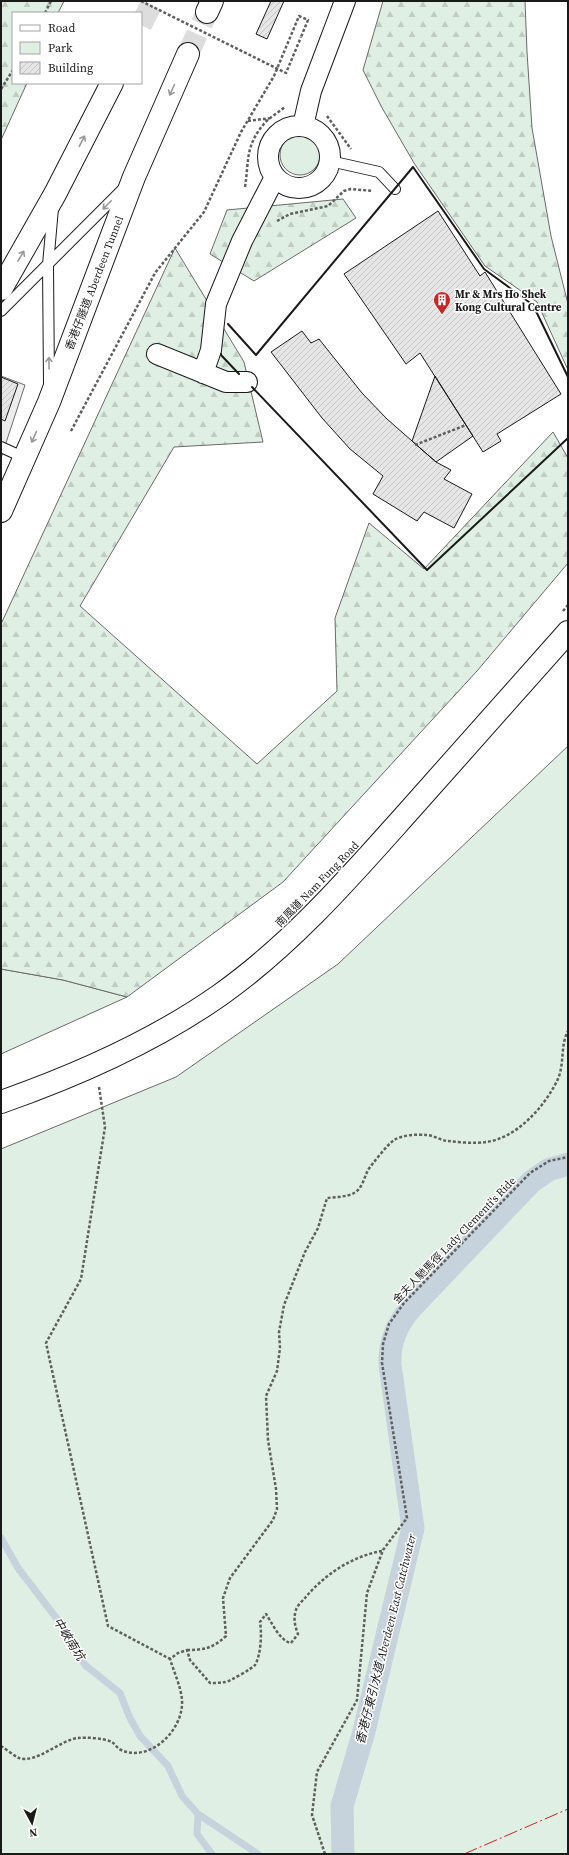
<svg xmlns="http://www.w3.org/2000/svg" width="569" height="1855" font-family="'Source Serif 4','Noto Sans TC',serif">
	<defs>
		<pattern id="forest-firs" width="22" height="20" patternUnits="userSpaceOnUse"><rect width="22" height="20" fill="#e0efe3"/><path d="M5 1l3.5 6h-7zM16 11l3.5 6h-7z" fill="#c0ccc2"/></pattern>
		<pattern id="building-hatch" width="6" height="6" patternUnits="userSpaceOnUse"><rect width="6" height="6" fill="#e6e6e6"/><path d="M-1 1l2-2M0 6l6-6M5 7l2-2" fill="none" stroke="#c5c5c5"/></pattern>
	</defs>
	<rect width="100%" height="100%" fill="#fff"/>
	<!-- green -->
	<path fill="#e0efe3" stroke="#6a6a6a" d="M280 155a20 20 0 1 1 40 0a20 20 0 1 1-40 0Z
		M568,746V1854H1V1149L176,1077L338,964Z
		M1,969L63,980L127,997L1,1054Z"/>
	<!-- forest -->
	<path fill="url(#forest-firs)" stroke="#6a6a6a" d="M1,1H64L58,13H13V83H27L1,140Z
		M383,1H525L527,52L532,128L551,236L568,304V370L537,302L485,266L414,163L381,106L363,70Z
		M343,199L356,218L254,281L210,254L227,210Z
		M175,248L244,362L263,442L174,447L80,606L257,764L337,691L335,618L369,523L424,569L553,432L568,458V563L477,671L283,882L127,997L63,980L1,969V624Z"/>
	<!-- parking -->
	<path fill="#ededed" stroke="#6a6a6a" d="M1,376L25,385L1,458Z"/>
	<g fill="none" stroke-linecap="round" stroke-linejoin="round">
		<!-- stream -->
		<path stroke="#c6d2dc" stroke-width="7" d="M1,1538L18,1568L67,1632L85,1665L120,1693L129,1716L140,1736L168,1766L182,1796L198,1814L197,1834L212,1854
			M198,1814L258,1854"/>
		<!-- canal -->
		<path stroke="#c6d2dc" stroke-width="23" d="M343,1854L342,1806L363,1735L413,1528L390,1365C389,1343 396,1326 410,1309L531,1182L548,1170L568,1164"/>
	</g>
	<!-- building -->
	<path fill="url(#building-hatch)" stroke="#1a1a1a" d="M271,1H284L267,39L256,34Z
		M438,211L480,276L485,272L561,394L497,434L501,441L483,452L420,353L406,364L344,274Z
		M302,331L311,343L319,339L362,393L387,419L436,462L451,470L444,479L472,494L454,528L424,512L417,521L373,494L383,476L350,449L322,418L271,352Z
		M435,376L473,436L436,462L412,441Z
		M1,377L18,384L5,421L1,419Z"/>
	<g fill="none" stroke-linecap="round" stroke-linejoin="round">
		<!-- trunk-tunnel -->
		<path stroke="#ddd" stroke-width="22" stroke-dasharray="22 11" stroke-linecap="butt" d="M141,25L153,1
			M188,54L207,12"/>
		<defs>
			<path id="service" d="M330,161L379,172L395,189
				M1,311L125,187
				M49,384L48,265L53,208
				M1,447L25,458"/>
			<path id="minor" d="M268 157a31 31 0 1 1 62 0a31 31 0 1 1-62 0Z
				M303,126L311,91L345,1
				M157,354L226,382H247
				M203,373L211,350L216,304L242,241L275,177"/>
			<path id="secondary" d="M1,1102C78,1075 153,1042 220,995C292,944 350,877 408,812C462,752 515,692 568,632"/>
			<path id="trunk" d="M207,12L212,1
				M1,289L55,194L112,83
				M1,511L49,402L134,177L188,54"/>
		</defs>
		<!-- service casing -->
		<use href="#service" stroke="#1a1a1a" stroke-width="12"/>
		<!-- minor casing -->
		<use href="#minor" stroke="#1a1a1a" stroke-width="22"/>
		<!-- secondary casing -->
		<use href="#secondary" stroke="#1a1a1a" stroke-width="24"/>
		<!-- trunk casing -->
		<use href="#trunk" stroke="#1a1a1a" stroke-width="24"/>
		<!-- path -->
		<path stroke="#5f5f5f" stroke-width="2.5" stroke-dasharray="3 2" stroke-linecap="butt" d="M45,13L51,1
			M1,89L13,70
			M327,116L351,149
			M248,121L271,118
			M245,187C249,162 245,147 263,125C268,118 278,113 285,107
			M277,221L290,214L328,206L344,191L351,189L373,191
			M71,431L155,273L204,212L241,132L274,76L299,16L308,20L301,37
			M415,445L466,425
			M563,611L568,605
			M99,1087L105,1127L81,1279L46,1343L108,1626L170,1659
			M187,1650C205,1650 213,1648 226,1636L223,1598L230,1578L273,1520L277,1509L276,1489L268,1440L266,1396L277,1371L280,1348L279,1332L284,1305L305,1252L318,1228L327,1198C335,1197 347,1197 354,1193C362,1189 364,1178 368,1170C373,1163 387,1145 394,1140C402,1135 417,1134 426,1135C433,1135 440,1140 447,1141C459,1142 474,1144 486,1142C517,1138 544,1107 557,1081C565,1065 560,1045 568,1031
			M1,1746C6,1749 13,1755 19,1758C36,1764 60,1740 78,1738C87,1737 103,1738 112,1742C115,1744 117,1748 121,1750C150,1763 184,1730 182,1700C181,1687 174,1672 170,1659L178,1653L187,1650L190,1660L210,1683C215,1683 220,1683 225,1682C229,1682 253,1668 255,1665C261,1655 262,1633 260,1622L266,1614C272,1623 280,1641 291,1643L298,1634C295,1626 293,1619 296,1610C297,1606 302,1601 305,1598C324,1575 352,1556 382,1551
			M325,1854L312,1815L317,1772L357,1700L367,1593L383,1550L407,1518L382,1363L383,1344L389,1324L404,1303L530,1173L549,1161L568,1157"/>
		<!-- service -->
		<use href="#service" stroke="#fff" stroke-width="10"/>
		<!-- minor -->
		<use href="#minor" stroke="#fff" stroke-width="20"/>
		<!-- secondary -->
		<use href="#secondary" stroke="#fff" stroke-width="22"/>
		<!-- trunk -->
		<use href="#trunk" stroke="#fff" stroke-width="22"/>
		<!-- path-bridge -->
		<path stroke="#5f5f5f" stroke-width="2.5" stroke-dasharray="3 2" stroke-linecap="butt" d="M141,1L286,73L301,37"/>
		<!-- wall -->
		<path stroke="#1a1a1a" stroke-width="2" d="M228,324L256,355L413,167L484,269L533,305L568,377
			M221,354V355L239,374
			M252,387L427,570L568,438"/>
		<!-- power -->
		<path stroke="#c62828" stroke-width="1" stroke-dasharray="14 3 2 3" stroke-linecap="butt" d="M464,1854L568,1809"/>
	</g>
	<!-- one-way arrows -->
	<defs><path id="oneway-shaft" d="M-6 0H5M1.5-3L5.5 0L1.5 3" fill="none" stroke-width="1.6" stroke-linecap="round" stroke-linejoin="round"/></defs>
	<g stroke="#989898">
		<use href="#oneway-shaft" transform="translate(172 90) rotate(114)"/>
		<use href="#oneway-shaft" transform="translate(82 141) rotate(-63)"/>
		<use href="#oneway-shaft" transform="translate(107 205) rotate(135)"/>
		<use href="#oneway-shaft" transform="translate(21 256) rotate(-60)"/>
		<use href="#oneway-shaft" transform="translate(49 363) rotate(-91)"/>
		<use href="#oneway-shaft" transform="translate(34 437) rotate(114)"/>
	</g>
	<!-- icons -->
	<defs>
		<symbol id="building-pin" viewBox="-11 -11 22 30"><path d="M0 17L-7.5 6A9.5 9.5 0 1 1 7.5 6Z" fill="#c62828" stroke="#fff"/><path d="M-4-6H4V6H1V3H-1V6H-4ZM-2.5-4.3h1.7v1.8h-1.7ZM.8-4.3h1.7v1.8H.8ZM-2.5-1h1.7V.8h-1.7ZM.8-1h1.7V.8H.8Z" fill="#fff"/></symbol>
	</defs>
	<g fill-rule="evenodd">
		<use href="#building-pin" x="432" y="290" width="20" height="27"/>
	</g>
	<g text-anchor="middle" stroke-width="3" stroke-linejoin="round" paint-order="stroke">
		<!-- street labels -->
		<g font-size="11" fill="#1a1a1a" stroke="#fff">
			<text transform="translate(94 283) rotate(-69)" y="4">香港仔隧道 Aberdeen Tunnel</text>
			<text transform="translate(317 884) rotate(-46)" y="4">南風道 Nam Fung Road</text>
			<text transform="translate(454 1240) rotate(-46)" y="4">金夫人馳馬徑 Lady Clementi's Ride</text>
		</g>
		<!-- poi labels -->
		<g font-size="11" font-weight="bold" fill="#1a1a1a" stroke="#fff" text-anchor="start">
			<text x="455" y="298">Mr &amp; Mrs Ho Shek<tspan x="455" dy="13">Kong Cultural Centre</tspan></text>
		</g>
		<!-- water labels -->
		<g font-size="12" font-style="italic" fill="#1a1a1a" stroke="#fff">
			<text transform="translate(69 1639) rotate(58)" y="4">中峽南坑</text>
			<text transform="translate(386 1639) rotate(-76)" y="4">香港仔東引水道 Aberdeen East Catchwater</text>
		</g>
	</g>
	<!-- border -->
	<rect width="569" height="1855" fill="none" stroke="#1a1a1a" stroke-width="4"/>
	<!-- legend -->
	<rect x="12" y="12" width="130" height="72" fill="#ffffff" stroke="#a3a3a3"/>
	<rect x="20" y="25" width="20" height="6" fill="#ffffff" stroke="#a3a3a3"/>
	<text x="48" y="32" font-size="12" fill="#1a1a1a">Road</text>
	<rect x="20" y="42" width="20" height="12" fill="#e0efe3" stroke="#a3a3a3"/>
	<text x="48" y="52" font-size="12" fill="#1a1a1a">Park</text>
	<rect x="20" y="62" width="20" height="12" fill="url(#building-hatch)" stroke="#a3a3a3"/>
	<text x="48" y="72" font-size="12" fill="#1a1a1a">Building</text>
	<!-- north arrow -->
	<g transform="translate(32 1823) rotate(173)" stroke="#ffffff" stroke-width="3" paint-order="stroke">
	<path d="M0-3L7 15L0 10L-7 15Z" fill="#1a1a1a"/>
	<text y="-6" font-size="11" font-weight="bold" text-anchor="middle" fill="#1a1a1a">N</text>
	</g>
</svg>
